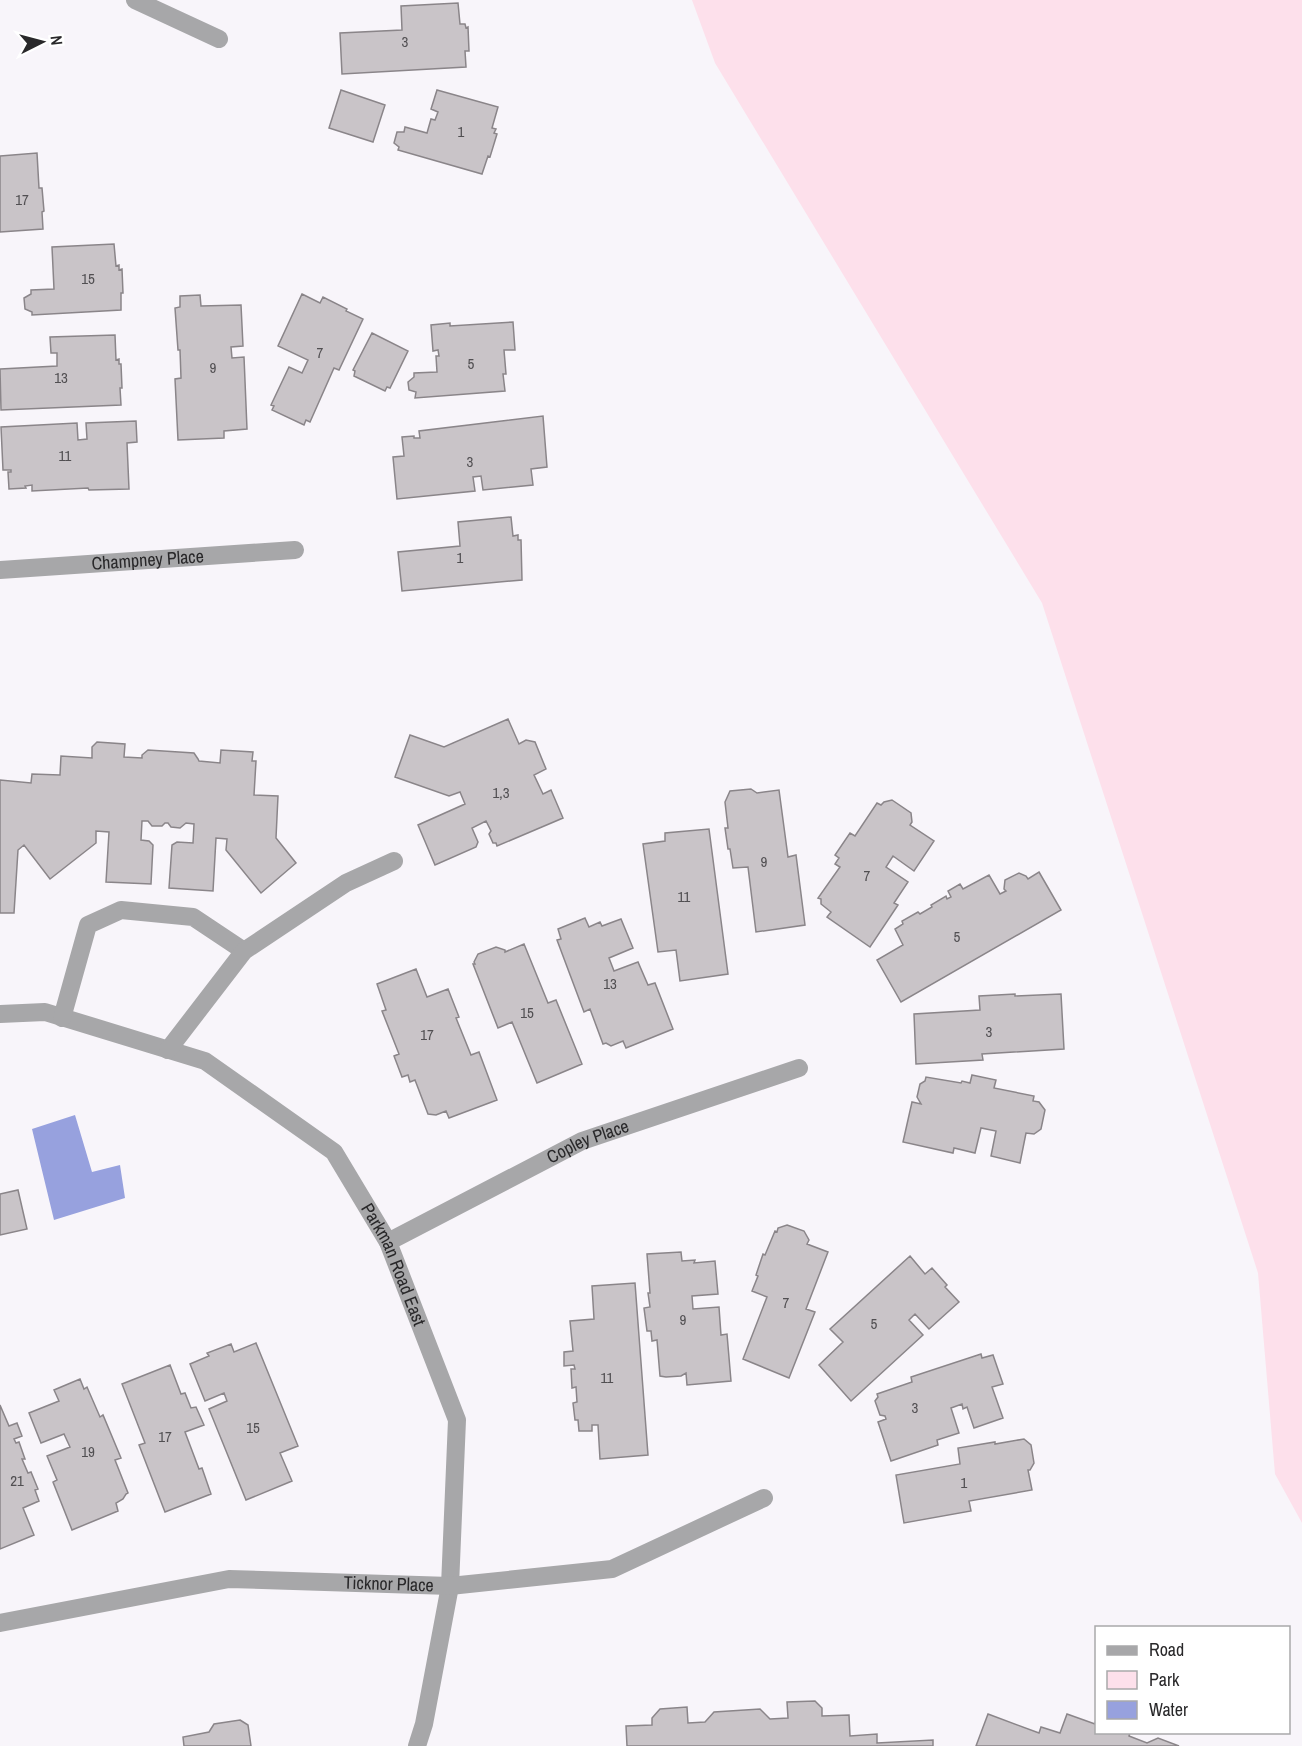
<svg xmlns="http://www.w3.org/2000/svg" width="1302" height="1746" font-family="'Archivo Narrow',sans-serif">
	<rect width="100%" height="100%" fill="#f8f5fa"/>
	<!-- green -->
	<path fill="#fde0eb" d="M692,0H1302V1523L1275,1474L1258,1273L1042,603L715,63Z"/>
	<!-- water -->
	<path fill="#97a1de" d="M75,1115L92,1172L120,1165L125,1198L54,1220L32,1129Z"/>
	<!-- building -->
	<path fill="#c9c4c8" stroke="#8a8589" stroke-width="1.5" d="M458,3L460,24H465L466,28L468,27L469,51H465L466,67L342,74L340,33L402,30L401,6Z
		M341,90L385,105L373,142L329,128Z
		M437,90L498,107L492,128L496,129L494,133L497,134L490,157L488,156L482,174L398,150L399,147L394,143L397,132H404L405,127L427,133L431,119L435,120L438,112L431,109Z
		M37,153L39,188H42L44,211L42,212L43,229L0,232V156Z
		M114,244L116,266L119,265V270L122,269L123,293H121V310L32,315V312L25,309L24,298L31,294V290L54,289L52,247Z
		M302,294L320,303L323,297L347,309L346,311L363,319L339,370L334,368L310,422L306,420L304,425L272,410L274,406L271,405L289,367L302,373L308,360L278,346Z
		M200,295L201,306L241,305L243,346L231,347L232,358L244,357L247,429L224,431V438L178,440L175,379L181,378L180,350H178L175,308L180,307V296Z
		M513,322L515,350H504L506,374H503L505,391L415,398L416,392L409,390L408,382L414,377V373L437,372L436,356H439L438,350L433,351L431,325L450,323V326Z
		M372,333L408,351L390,388L387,387L385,391L354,376L355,371L353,370Z
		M115,335L116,360L119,359V364H121L122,388H120L121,405L1,410L0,369L57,366V353H51L50,337Z
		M543,416L547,467L531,469L533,485L483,490L481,476L473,477L475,491L397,499L393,457L404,456L402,437L414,436V438H420L419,431Z
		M136,421L137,442L127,443L129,489L89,490L88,488L32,491V485L25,486L26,488L9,489L8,472H11V470H3L1,427L77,423L78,440L87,439L86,423Z
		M511,517L513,536L518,535V540H521L522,580L402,591L398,552L460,546L458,522Z
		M508,719L519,744L526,740L535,742L546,769L534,775L543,794L551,790L563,818L497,846L496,843H493L489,834L491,831L486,821L472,828L478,842L476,847L435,865L418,825L465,804L460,792L449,796L395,777L410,735L444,747Z
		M97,742L125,744L124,757L142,758V755L148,750L194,753L198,759L199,761L220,763L221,750L253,752L252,761H256L254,795L278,796L276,838L296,863L261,893L226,850L227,839L216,838L213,891L169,888L172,845L177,842L193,843L194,824L186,823L180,828L171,827L168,823H165L162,826H152L148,821H142L141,840L149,841L153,845L151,884L106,882L109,832L96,831V843L50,879L24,845L18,850L14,913H0V780L31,783L32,774L60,775L61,756L92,758V747Z
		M751,789L757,793L779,790L788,857L796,855L805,925L756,932L748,867L733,868L730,849H728L725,828H728L725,802L730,791Z
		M892,800L911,813L912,822L910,825L934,841L914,871L893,856L886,867L908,882L894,903L898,905L870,947L827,917L831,912L821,904V899L818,898L840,867L835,864L839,858L835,855L850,833L855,836L877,803L881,805L884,802Z
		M709,829L728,974L680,981L676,950L658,952L643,844L665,841V833Z
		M1039,872L1061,910L901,1002L877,960L903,945L895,929L903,924L902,921L918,912L920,914L932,907L931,905L946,896L947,899L951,897L948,891L960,884L963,889L989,875L1000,894L1006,891L1004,889L1005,880L1019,873L1026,876L1028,879Z
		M585,918L589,927L600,922L602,926L621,919L633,948L609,958L614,971L638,962L648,985L655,983L673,1029L626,1048L623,1041L611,1046L606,1043L603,1044L590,1009L584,1012L557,940L561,939L558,929Z
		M524,944L548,1003L556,1000L582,1064L537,1083L512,1022L498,1028L473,964H475L474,962L478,954L496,947L505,950V952Z
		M416,969L427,997L448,989L459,1017L456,1018L471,1055L479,1052L497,1100L449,1118L446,1111L436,1115L428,1114L415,1080L410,1082L408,1075L402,1077L394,1056L399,1054L382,1011L386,1010L377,984Z
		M1015,994V996L1061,994L1064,1049L982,1054L983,1060L916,1064L914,1014L980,1010L979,996Z
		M972,1075L996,1080L994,1088L1034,1096L1033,1101L1039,1102L1045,1110L1041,1129L1034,1134L1026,1133L1020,1163L991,1156L996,1131L981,1128L975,1153L954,1148L953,1153L903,1142L912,1102L921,1104L917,1097L920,1084L925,1081L926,1077L961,1083L962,1081L970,1083Z
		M18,1190L27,1229L0,1235V1194Z
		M787,1225L804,1231L809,1240L807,1244L828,1252L806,1309L815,1312L789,1378L743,1359L767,1297L752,1291L758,1276L756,1275L763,1254L765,1255L775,1231L777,1232L778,1228Z
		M681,1252L682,1261L695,1260L694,1263L715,1261L718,1294L692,1296L693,1309L719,1307L721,1335L727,1334L731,1381L687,1385L686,1373L681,1376L666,1377L660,1376L657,1340L652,1341L651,1331H647L644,1308L650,1307L648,1293H650L647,1254Z
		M910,1256L925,1274L932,1268L947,1285L945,1287L959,1302L929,1329L915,1314L909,1320L923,1335L851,1401L819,1365L843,1342L830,1329Z
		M635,1283L648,1455L600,1459L598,1425H592V1431H579L578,1420H575L573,1403L577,1402L576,1387L572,1388L571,1369H575L574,1365L564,1366V1352L573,1351L570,1321L594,1319L592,1286Z
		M256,1343L298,1446L280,1453L292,1481L246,1500L209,1409L227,1401L224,1393L205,1401L190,1364L209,1356L207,1353L231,1344L234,1352Z
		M981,1354L982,1358L993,1355L1003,1384L992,1387L1003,1418L974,1428L967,1407L963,1409L962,1404L951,1408L959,1433L937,1440L938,1445L891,1461L878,1422L886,1419L885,1416L880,1415L875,1401L878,1397L877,1394L912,1382L911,1377Z
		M170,1365L181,1394L185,1393L191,1408L196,1407L204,1425L185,1432L199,1469L202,1468L211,1494L165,1512L139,1445L145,1443L122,1384Z
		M80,1379L84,1389L87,1387L100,1417L103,1415L121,1458L115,1460L128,1493L126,1494L123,1499L116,1503L118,1511L72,1530L53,1482L57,1480L47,1456L70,1447L64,1434L41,1443L29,1413L59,1401L54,1390Z
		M0,1405L9,1426L17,1423L22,1436L14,1439L16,1443L19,1442L25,1459H22L28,1473L31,1472L38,1489L35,1490L39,1501L23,1508L34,1535L0,1549Z
		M1024,1439L1031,1445L1034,1463L1030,1470H1028L1032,1490L969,1501L971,1511L904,1523L896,1475L960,1464L958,1448L995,1442V1444Z
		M815,1701L822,1708V1716L849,1715L850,1736L877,1734V1743L933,1740V1746H627L626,1726L652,1725V1718L660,1709L687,1707L688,1723L705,1722L714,1712L760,1709L770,1719L788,1718L787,1702Z
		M988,1714L1039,1733L1041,1727L1060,1733L1067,1714L1095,1724L1096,1720V1732H1130L1129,1736L1147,1743L1158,1738L1179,1746H976Z
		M240,1720L248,1725L251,1746H184L183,1737L209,1732L214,1724Z"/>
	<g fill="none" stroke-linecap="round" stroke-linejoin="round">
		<!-- minor -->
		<g stroke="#a7a7a9" stroke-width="18">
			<path d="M135,0L219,39"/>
			<path id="s1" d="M0,570L295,550"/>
			<path id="s2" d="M0,1014L45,1012L205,1061L334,1152L388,1242L457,1420L450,1586L424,1724L417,1746"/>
			<path d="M62,1018L88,925L121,910L193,917L244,951"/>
			<path d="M168,1050L244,951L346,883L394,861"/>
			<path id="s3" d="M388,1242L582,1141L799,1068"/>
			<path id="s4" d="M0,1623L229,1579L450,1586L612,1569L764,1498"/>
		</g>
	</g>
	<g text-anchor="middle" stroke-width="4.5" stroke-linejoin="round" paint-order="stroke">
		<!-- number labels -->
		<g font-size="15" fill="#514f52">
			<text x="405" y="47">3</text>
			<text x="461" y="137">1</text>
			<text x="22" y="205">17</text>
			<text x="88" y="284">15</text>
			<text x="320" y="358">7</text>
			<text x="471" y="369">5</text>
			<text x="213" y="373">9</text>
			<text x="61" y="383">13</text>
			<text x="65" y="461">11</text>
			<text x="470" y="467">3</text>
			<text x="460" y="563">1</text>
			<text x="501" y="798">1,3</text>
			<text x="764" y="867">9</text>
			<text x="867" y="881">7</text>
			<text x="684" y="902">11</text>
			<text x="957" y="942">5</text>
			<text x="610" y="989">13</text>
			<text x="527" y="1018">15</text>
			<text x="989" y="1037">3</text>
			<text x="427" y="1040">17</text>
			<text x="786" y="1308">7</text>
			<text x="683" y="1325">9</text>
			<text x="874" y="1329">5</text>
			<text x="607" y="1383">11</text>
			<text x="915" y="1413">3</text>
			<text x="253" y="1433">15</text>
			<text x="165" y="1442">17</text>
			<text x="88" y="1457">19</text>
			<text x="17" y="1486">21</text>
			<text x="964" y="1488">1</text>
		</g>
		<!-- street labels -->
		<g font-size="18" fill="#29282a" stroke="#fff">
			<text dy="6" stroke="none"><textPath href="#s1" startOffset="148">Champney Place</textPath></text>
			<text dy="6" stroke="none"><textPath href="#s3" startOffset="224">Copley Place</textPath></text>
			<text dy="6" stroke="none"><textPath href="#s2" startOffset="498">Parkman Road East</textPath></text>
			<text dy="6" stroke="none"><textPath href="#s4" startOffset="393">Ticknor Place</textPath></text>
		</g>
	</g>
	<!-- legend -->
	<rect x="1095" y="1626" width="195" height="108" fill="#ffffff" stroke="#a9a9aa" stroke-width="1.5"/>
	<rect x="1107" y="1646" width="30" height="9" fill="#a7a7a9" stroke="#a9a9aa" stroke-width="1.5"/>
	<text x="1149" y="1656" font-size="18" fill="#29282a">Road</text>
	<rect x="1107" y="1671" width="30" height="18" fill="#fde0eb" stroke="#a9a9aa" stroke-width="1.5"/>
	<text x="1149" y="1686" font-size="18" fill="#29282a">Park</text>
	<rect x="1107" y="1701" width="30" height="18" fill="#97a1de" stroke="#a9a9aa" stroke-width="1.5"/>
	<text x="1149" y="1716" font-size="18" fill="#29282a">Water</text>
	<!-- north arrow -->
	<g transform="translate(42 42) rotate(84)" stroke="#ffffff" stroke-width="4.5" paint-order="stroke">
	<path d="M0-4.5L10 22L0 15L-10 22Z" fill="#29282a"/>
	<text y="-9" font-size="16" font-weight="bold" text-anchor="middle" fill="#29282a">N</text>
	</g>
</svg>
